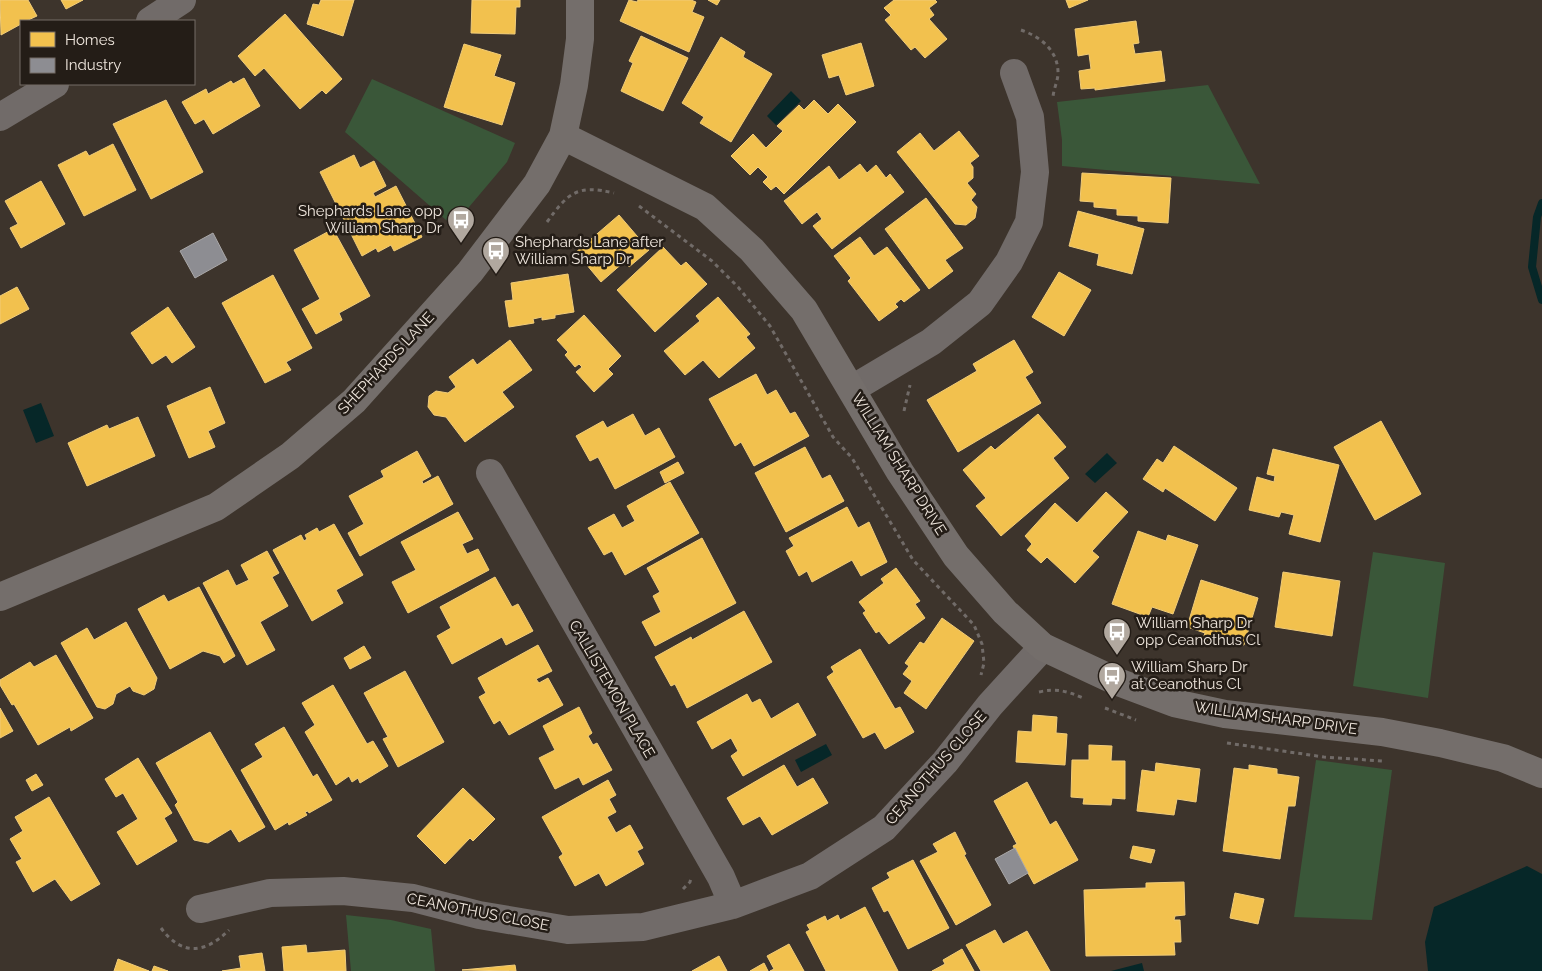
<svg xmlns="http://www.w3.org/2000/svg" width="1542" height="971" font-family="Raleway,sans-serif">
	<rect width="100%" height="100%" fill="#3d342c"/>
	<!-- green -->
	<path fill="#3a5739" d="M372,79L515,143L507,162L453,226L345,132Z
		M1208,85L1260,184L1062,166V140L1057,102Z
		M1373,552L1445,563L1428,698L1353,686Z
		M1316,760L1392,770L1372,920L1294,917Z
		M346,915L391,920L431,929L435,971H351Z"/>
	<!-- water -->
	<path fill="#062728" d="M791,91L801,101L776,125L767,116Z
		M41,403L54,436L36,443L23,410Z
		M1107,453L1117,463L1095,483L1085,474Z
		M826,744L832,755L801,772L795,760Z
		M1527,866L1542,874V971H1428L1425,942L1434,907Z
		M1142,963L1144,971H1111Z"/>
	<!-- homes -->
	<path fill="#f2c14e" stroke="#f1cc79" d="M0,0H28L37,16L26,21H21V24L1,35Z
		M61,0H83L66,9Z
		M321,0H354L343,36L307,24L313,4L319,5Z
		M472,0H520V7H516L515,34L471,33Z
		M629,0L637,2L638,0H691L696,2L692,12L704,17L689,52L620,21Z
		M708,0H720L717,5Z
		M894,0H935L937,2L929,8L934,15L929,19L947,39L925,58L915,47L911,50L885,20L891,15L884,8Z
		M1066,0H1088L1069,8Z
		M285,14L342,79L326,94L322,90L300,109L264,68L255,76L238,56Z
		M1136,21L1139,43L1133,44L1135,54L1161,51L1165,81L1095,90V88L1081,89L1079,71L1091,69L1089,54L1078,56L1075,29Z
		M641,36L688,58L663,111L621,91L633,63L629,61Z
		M721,37L745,52L743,57L772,74L731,142L700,123L704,117L682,103Z
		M861,43L874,86L846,95L839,75L829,78L822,55Z
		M464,44L501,55L494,76L515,83L502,125L444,107Z
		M244,78L260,106L213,134L204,119L195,124L182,102L206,89L208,94L231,81L233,84Z
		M166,100L203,172L151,199L113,124Z
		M814,100L828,114L838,104L856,122L784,194L776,186L771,190L763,182L768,177L758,167L750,175L731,156L753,134L766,148L783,131L777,126L799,105L804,110Z
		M959,131L979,156L970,163L973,167V178L967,183L976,194L971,200L977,207L975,218L966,225L955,224L897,152L920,133L934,151Z
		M113,144L136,190L84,216L58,165L86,151L89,156Z
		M354,155L360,168L374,161L386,186L373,193L375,197L396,186L422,237L394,251L391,245L378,252L376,248L362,256L320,172Z
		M860,164L867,173L876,165L886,178L890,174L904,192L832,249L813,226L822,219L817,212L802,224L784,201L829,166L839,180Z
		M1082,173L1171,178L1168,223L1138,221V216L1117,215V209L1094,207V202L1080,201Z
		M41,181L65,224L21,248L10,228L18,224L5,201Z
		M926,198L963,248L945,260L953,271L929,289L885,229Z
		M1078,211L1144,229L1132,274L1097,265L1099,254L1069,246Z
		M619,215L649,250L629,267L624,262L601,282L576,252Z
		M333,229L370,296L339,313L342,320L316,334L302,309L320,299L294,250Z
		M860,237L874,256L887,247L920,290L904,302L901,299L895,304L898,307L879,321L848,281L851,278L834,256Z
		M663,247L681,266L686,262L707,284L655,332L617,290Z
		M1059,272L1091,290L1064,336L1032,317Z
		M568,274L574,312L555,315V318L542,320V317L533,319L534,323L509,327L505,301L513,300L511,283Z
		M273,275L312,348L286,362L291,370L265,383L222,303Z
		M17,287L29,309L0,324V296Z
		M718,297L750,334L746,337L755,348L719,378L703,360L685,375L664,351L700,321L696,316Z
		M168,307L195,347L172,363L166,355L152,364L131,333Z
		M584,315L621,356L608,369L613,374L594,392L576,372L582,367L579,364L575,367L565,355L568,352L557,340Z
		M510,340L532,370L502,392L514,407L465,442L446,417L434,415L428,407L429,396L436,391L448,393L456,387L449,377L473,359L477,365Z
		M1014,340L1033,372L1025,377L1041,403L958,452L927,400L977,371L973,364Z
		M756,374L767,395L776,390L790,414L795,412L809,436L754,466L741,442L735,446L709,399Z
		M210,387L225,423L208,431L215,447L189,458L167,406Z
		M633,414L645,436L659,428L675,457L615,489L598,457L590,461L576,436L603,421L607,428Z
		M1038,414L1066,447L1053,458L1069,478L1001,536L976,506L986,498L963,470L991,446L995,450Z
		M138,417L155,456L87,486L68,443L107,425L109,429Z
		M1381,421L1421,494L1375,520L1334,447Z
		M1174,446L1237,488L1215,521L1165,488L1163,492L1143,479L1157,459L1163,463Z
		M805,447L822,479L830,475L844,501L786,532L755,473Z
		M1273,449L1339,465L1320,542L1289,534L1294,515L1281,512L1279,517L1249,510L1257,477L1274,482L1275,476L1267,474Z
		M417,451L431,476L422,481L423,484L438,476L453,504L360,556L348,533L364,524L349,496L384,477L381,471Z
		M678,462L684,473L665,483L660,472Z
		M670,482L699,533L625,575L612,551L604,555L588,528L614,514L622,528L635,521L627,506Z
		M1106,492L1128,512L1092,551L1099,557L1075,583L1047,557L1041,563L1027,550L1032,544L1025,536L1055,503L1077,523Z
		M847,507L858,528L869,522L887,562L861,576L852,560L812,582L807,571L799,576L786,551L794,546L789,538Z
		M458,512L473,539L462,544L467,554L478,549L489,570L408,613L392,582L416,570L401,542Z
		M334,524L363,575L336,590L343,603L312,621L273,550L301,535L304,541L307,539L305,535L317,528L319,532Z
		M1138,531L1166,541L1168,535L1198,545L1173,614L1152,607L1148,617L1112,604Z
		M702,538L736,603L655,646L642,622L661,612L653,596L660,592L647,568Z
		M267,551L279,573L272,577L288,606L260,622L275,650L247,665L203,583L228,570L236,586L249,580L241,565Z
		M896,568L920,601L915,604L925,618L889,644L879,631L876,633L863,613L866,611L859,602L884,583L881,579Z
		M1283,572L1340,581L1332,636L1275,627Z
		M495,577L512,607L518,604L533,631L506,645L502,637L452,664L437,636L451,628L440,607Z
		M1201,580L1258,598L1244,645L1225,639L1223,646L1203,639L1205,633L1187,627Z
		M199,587L235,656L224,663L220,656L203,651L170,669L138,609L164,595L168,602Z
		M744,611L772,662L687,708L675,684L671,686L655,657L691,637L692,640Z
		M942,618L974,641L926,709L904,693L912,681L903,674L909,666L905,663L920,642L924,644Z
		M126,622L157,678L154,689L144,695L133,691L130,686L116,694L113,704L105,709L97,707L61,643L87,628L94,640Z
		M538,645L552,671L536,679L539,683L548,678L563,705L509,735L500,720L494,724L479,697L486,693L478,678Z
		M364,646L371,658L350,669L344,658Z
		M860,649L895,709L900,707L914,732L885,749L875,732L863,738L827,677L834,672L831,667Z
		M56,655L93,718L71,731L70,727L38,745L14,704L12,705L0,685V680L30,662L34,667Z
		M405,671L444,742L398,767L383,739L388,737L364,693Z
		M333,685L367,744L373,741L388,766L360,783L358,778L352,782L349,776L336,785L305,732L315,725L302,703Z
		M747,694L752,703L760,699L771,719L798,703L816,735L743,776L731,756L738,751L731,738L712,749L697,722Z
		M579,707L592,733L588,736L593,745L597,743L612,770L583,785L579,777L555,789L539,758L555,750L543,726Z
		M0,708L13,731L0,738Z
		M1033,715L1057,717L1056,733L1067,734L1065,765L1016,762L1018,731L1032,732Z
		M284,727L313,777L317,774L332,800L309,813L308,811L305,812L307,815L289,825L288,822L275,830L241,770L263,757L255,744Z
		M210,732L265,827L239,842L231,829L208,843L194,840L175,805L178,802L156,763Z
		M1089,745L1112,746L1111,761H1125V799L1112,798L1111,805L1083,804L1084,798L1071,797L1072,760H1089Z
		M138,758L172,813L164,818L177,841L137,865L117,832L138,819L123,793L116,797L105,779Z
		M1156,763L1200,769L1196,802L1177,799L1174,815L1137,811L1142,770L1155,772Z
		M784,765L797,787L813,778L828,803L772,835L760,816L743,825L727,798Z
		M1249,765L1277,769V774L1299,777L1295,806H1288L1280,859L1223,851L1234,768L1249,770Z
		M36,774L43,785L32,791L26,780Z
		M608,780L616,795L609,799L616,812L607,817L616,833L630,825L643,848L637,851L644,864L606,886L599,873L575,886L559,857L563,854L542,817Z
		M1027,782L1050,825L1056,821L1078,860L1034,884L1013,846L1017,844L994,801Z
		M463,788L495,819L473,841L470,838L445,864L417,836Z
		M49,797L100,884L71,901L55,879L33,892L16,862L22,859L10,839L23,831L15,817Z
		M955,832L966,854L964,855L991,905L956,925L920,861L938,852L933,844Z
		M1133,846L1155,850L1151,863L1130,858Z
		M913,860L949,928L908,949L888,910L884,912L872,888L890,878L887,873Z
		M1184,882L1185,915L1175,916L1174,920H1180L1181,942H1174L1175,955L1086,956L1084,890L1146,888V883Z
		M1235,893L1264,899L1258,924L1230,918Z
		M865,907L898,971H826L806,932L810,930L807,925L825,916L827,921L838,915L840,920Z
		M995,930L1003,944L1027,931L1050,971H981L966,945Z
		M789,944L804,971H770L774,969L767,956Z
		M306,945L307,953L345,950L346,971H284L282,947Z
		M962,949L974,971H932L945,964L943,960Z
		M262,953L265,971H222L241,968L239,956Z
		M719,956L727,971H692Z
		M118,959L149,971H114Z
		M764,963L768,971H750Z
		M515,965L516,971L462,970Z
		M154,966L168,971H152Z"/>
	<!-- industry -->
	<path fill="#8d8d92" stroke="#aaa8a8" d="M213,233L227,260L195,278L180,251Z
		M1015,848L1028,873L1009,884L995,859Z"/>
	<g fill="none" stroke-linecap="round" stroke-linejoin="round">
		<!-- stream -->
		<path stroke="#062728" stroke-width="8" d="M1542,203L1537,217L1532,267L1542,300"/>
		<!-- path -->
		<path stroke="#716b68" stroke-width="3" stroke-dasharray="4 4" stroke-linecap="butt" d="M1021,30C1041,37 1059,51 1058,75C1057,83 1053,91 1053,98
			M639,206L712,261L738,287L770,326L833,437L852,458L913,560L974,625L982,644L984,663L981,675
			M547,222C568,193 577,184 614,193
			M904,411L910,385
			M1039,692C1056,688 1067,691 1083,698
			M1105,708L1136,720
			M1227,743L1324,757L1382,761
			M683,889L690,882L691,878
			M161,928C182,957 206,953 229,930"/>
		<!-- street -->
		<path stroke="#716b69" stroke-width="28" d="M150,21L182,0
			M0,117L55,84
			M852,389L931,342L980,303L1009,262L1029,222L1035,172L1030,117L1014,73
			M490,473L721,877L733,905
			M200,909L270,893L343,891L413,898L479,915L568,930L643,927L733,905L810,876L884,828L945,762L990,705L1043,647"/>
		<!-- secondary -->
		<path stroke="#746e6b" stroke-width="28" d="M563,136L705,207L752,250L804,310L900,472L956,556L1005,612L1043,647L1118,682L1174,703L1225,714L1382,732L1440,743L1503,758L1542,774
			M0,597L216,507L290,456L354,401L470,272L537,184L563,136L574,85L580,39V0"/>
	</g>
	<!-- icons -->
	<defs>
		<symbol id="bus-pin" viewBox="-11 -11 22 30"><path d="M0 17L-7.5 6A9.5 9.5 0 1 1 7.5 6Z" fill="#b1a89f" stroke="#241d17"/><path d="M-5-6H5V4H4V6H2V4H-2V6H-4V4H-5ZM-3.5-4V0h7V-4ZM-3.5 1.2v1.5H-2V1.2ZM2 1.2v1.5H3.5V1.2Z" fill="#fff"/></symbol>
	</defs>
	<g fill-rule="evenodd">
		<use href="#bus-pin" x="445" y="204" width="32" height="43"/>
		<use href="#bus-pin" x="480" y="235" width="32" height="43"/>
		<use href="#bus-pin" x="1101" y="616" width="32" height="43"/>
		<use href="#bus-pin" x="1096" y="660" width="32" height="43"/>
	</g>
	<g text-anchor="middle" stroke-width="5" stroke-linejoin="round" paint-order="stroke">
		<!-- poi labels -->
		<g font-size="15" fill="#efe6dd" stroke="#241d17" text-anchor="start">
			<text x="442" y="216" text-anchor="end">Shephards Lane opp<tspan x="442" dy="17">William Sharp Dr</tspan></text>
			<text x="515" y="247">Shephards Lane after<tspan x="515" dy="17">William Sharp Dr</tspan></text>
			<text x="1136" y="628">William Sharp Dr<tspan x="1136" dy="17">opp Ceanothus Cl</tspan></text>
			<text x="1131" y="672">William Sharp Dr<tspan x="1131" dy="17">at Ceanothus Cl</tspan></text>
		</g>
		<!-- street labels -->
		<g font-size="15" fill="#efe6dd" stroke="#241d17">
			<text transform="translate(386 363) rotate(-47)" y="5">SHEPHARDS LANE</text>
			<text transform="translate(899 464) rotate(58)" y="5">WILLIAM SHARP DRIVE</text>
			<text transform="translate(612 689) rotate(60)" y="5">CALLISTEMON PLACE</text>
			<text transform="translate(1276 718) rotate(8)" y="5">WILLIAM SHARP DRIVE</text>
			<text transform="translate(936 768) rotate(-49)" y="5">CEANOTHUS CLOSE</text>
			<text transform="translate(478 912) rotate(11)" y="5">CEANOTHUS CLOSE</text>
		</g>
	</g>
	<!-- legend -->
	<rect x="20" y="20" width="175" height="65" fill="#241d17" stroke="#756d66"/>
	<rect x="30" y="32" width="25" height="15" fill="#f2c14e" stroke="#756d66"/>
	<text x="65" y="45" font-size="15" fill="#efe6dd">Homes</text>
	<rect x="30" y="58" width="25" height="15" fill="#8d8d92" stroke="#756d66"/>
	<text x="65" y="70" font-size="15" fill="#efe6dd">Industry</text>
</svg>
